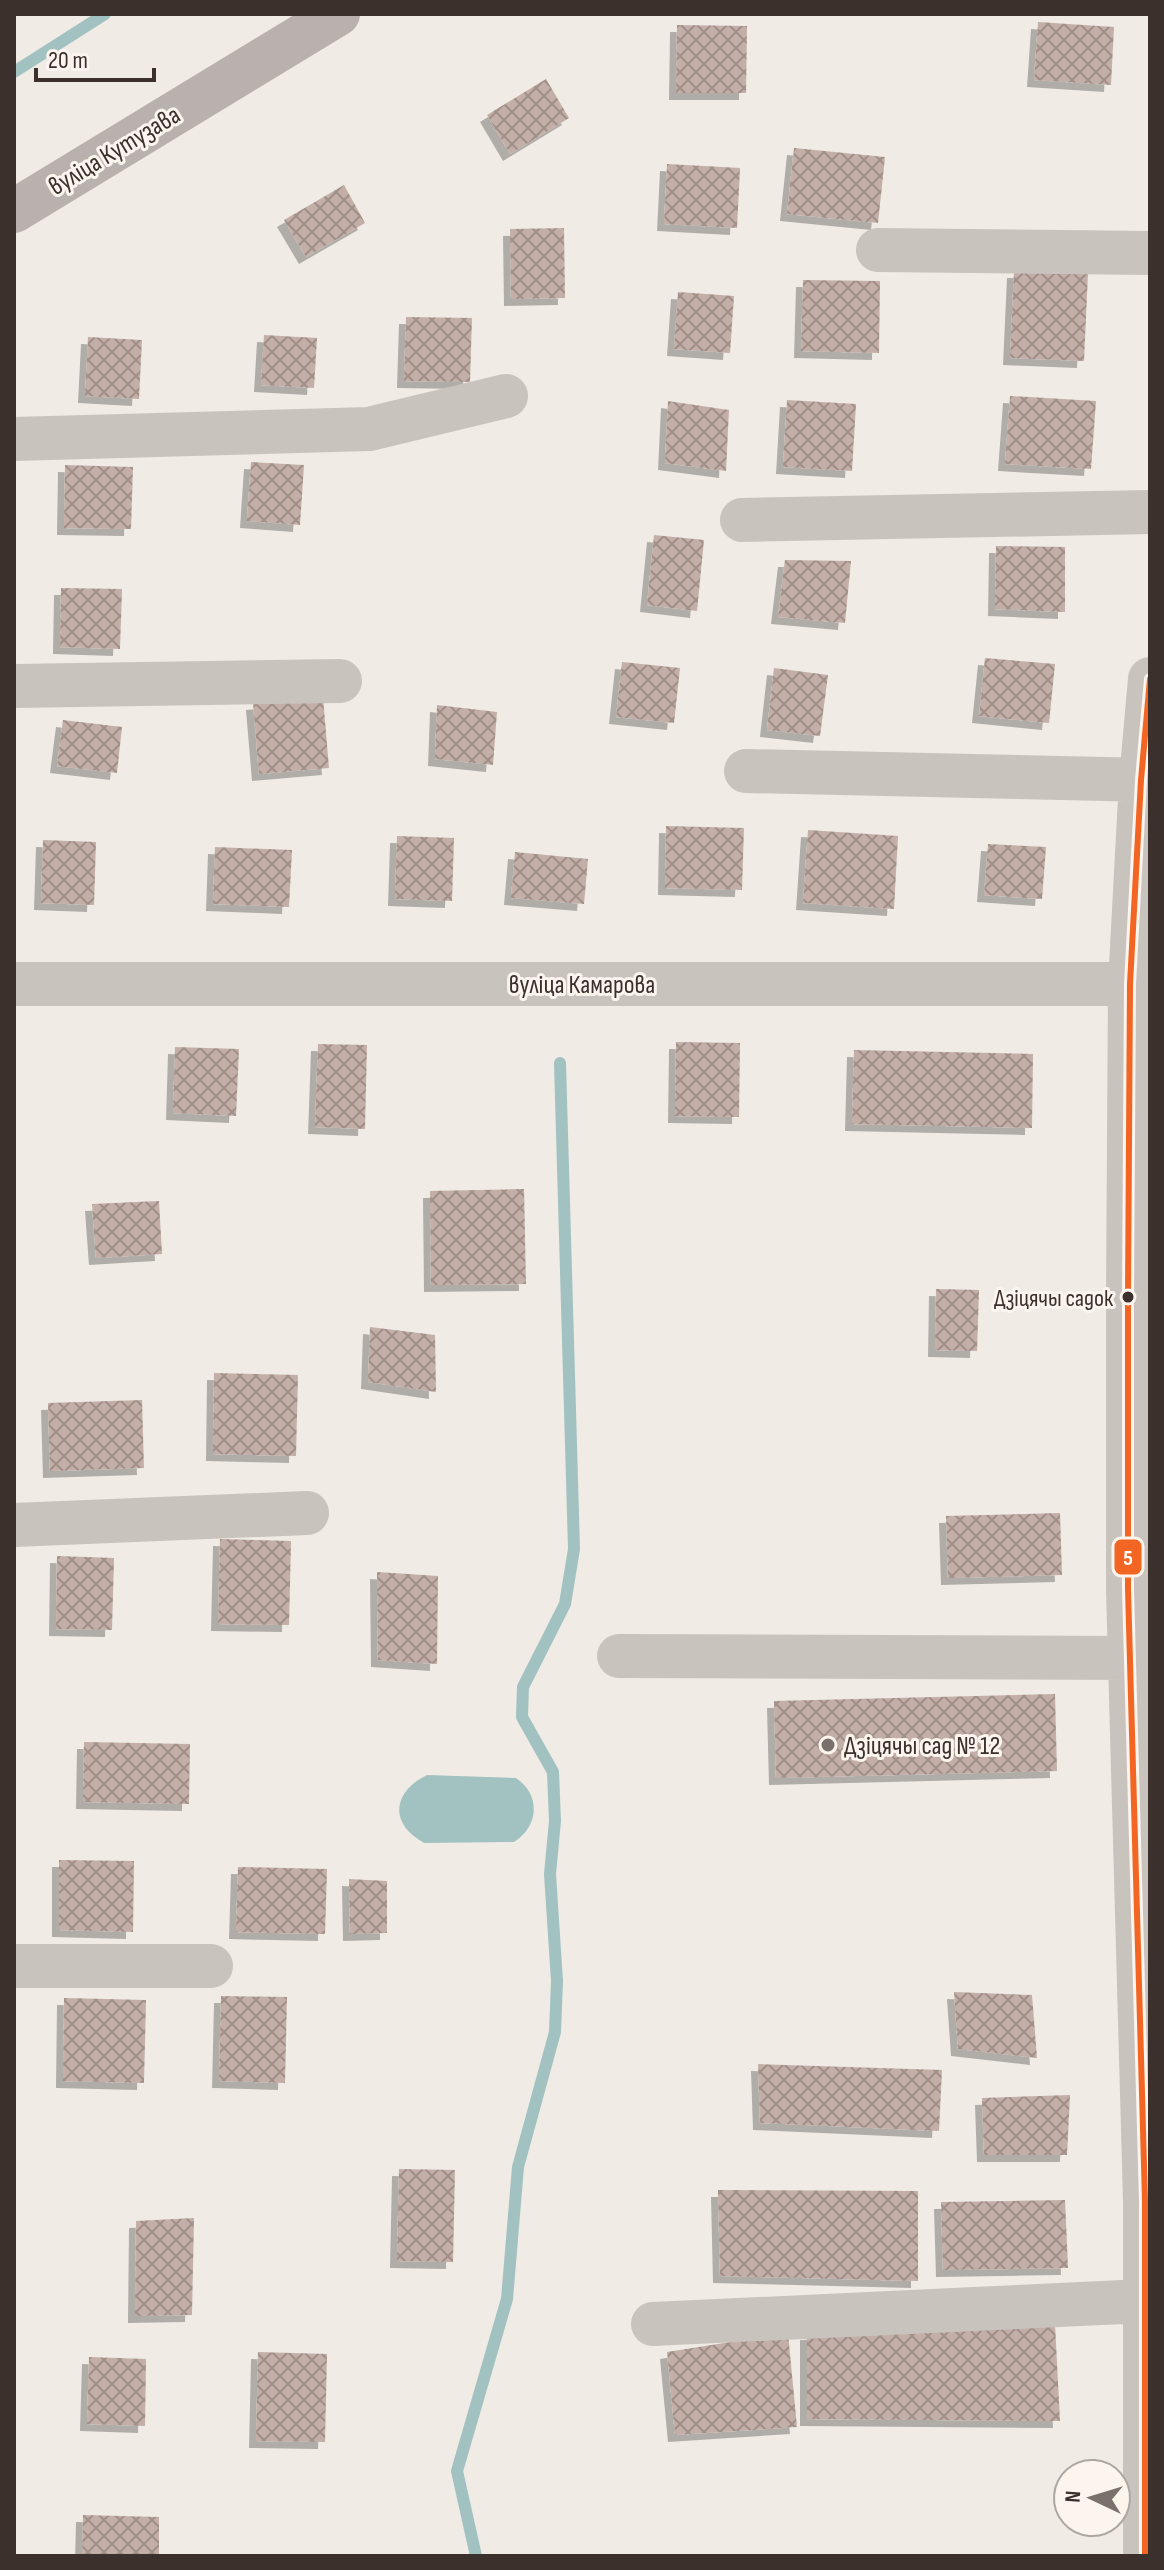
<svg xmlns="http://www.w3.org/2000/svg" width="1164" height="2570" font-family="'Sofia Sans Condensed',sans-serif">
	<defs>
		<pattern id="building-cross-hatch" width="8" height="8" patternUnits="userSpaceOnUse" patternTransform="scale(2)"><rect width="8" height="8" fill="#c3afa7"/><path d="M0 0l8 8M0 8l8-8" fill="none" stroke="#a08f88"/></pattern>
		<filter id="shadow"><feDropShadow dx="-7" dy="7" stdDeviation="0" flood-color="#0004"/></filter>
	</defs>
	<rect width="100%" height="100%" fill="#f0ebe5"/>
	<!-- water -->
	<path fill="#a1c2c1" d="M427,1775L516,1778C541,1795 539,1826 514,1842L424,1843C389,1824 392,1792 427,1775Z"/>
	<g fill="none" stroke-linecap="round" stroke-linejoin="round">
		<!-- stream -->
		<path stroke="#a1c2c1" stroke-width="12" d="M14,72L105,14
			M476,2556L457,2471L507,2299L518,2167L555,2032L557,1981L550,1874L555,1821L553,1772L522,1717L523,1687L565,1604L574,1549L560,1063"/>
	</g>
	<!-- building -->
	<path fill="url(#building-cross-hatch)" filter="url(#shadow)" d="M1038,22L1114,27L1111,85L1034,80Z
		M677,25L747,26L746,93H676Z
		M546,79L569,118L510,154L487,115Z
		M794,148L885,157L878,223L787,214Z
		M667,164L740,168L737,228L664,224Z
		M344,185L365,223L306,257L284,220Z
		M564,228L565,298L511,299L510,229Z
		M1014,271L1088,273L1084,361L1010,358Z
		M803,280L880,281L879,353L801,351Z
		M678,292L734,296L730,353L674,349Z
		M406,317L472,318L470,382L404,381Z
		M264,335L317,338L314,388L261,385Z
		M88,337L142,340L139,399L85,396Z
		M1010,396L1096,401L1091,469L1005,464Z
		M787,400L856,404L852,471L783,467Z
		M668,401L729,410L726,471L665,463Z
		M251,462L304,465L300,525L247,521Z
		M65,465L133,467L131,529L64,528Z
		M654,535L704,540L697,611L647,605Z
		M996,546L1065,547V612L995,609Z
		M785,560L851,561L845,623L778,617Z
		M61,588L122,589L120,649L60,647Z
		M985,658L1055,664L1049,723L979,716Z
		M622,662L680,668L674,723L616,717Z
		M774,668L828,675L820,736L767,730Z
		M323,697L329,768L259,774L253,703Z
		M437,705L497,712L493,765L435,759Z
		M63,720L122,727L117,773L57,766Z
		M666,826L744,828L742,890L665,888Z
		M808,830L898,836L894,909L803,903Z
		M397,836L454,838L452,901L395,899Z
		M43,840L96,842L94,905L41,903Z
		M988,844L1046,847L1042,899L984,895Z
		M215,847L292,850L289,907L213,904Z
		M515,852L588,859L584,904L511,898Z
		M676,1042L740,1043L739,1117L675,1116Z
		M318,1044L367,1045L365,1129L315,1127Z
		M175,1047L239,1049L236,1116L173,1113Z
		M854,1050L1033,1054L1032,1128L852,1124Z
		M524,1189L526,1284L431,1285L430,1191Z
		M159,1201L162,1254L96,1258L92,1204Z
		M936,1289L979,1290L977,1351L935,1350Z
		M370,1327L435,1335L436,1392L368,1382Z
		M214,1373L298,1375L296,1456L213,1454Z
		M142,1400L144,1468L50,1471L48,1403Z
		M1060,1513L1062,1575L948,1578L946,1516Z
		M220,1539L291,1541L289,1625L218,1624Z
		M57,1556L114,1558L112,1630L56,1629Z
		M377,1572L438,1576L437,1664L378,1660Z
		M1055,1694L1057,1771L776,1778L774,1701Z
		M84,1742L190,1744L189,1804L83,1802Z
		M59,1860L134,1861L133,1932L59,1930Z
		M238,1867L327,1869L325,1934L236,1932Z
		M349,1879L387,1881V1933L350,1934Z
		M954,1992L1032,1995L1037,2058L958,2049Z
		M221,1996L287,1997L285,2083L219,2081Z
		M64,1998L146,2000L144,2083L63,2081Z
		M758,2064L942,2070L939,2131L760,2123Z
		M1070,2095L1067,2155H984L982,2098Z
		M399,2169L455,2170L453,2262L397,2261Z
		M718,2190L918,2191V2281L720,2276Z
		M1065,2200L1068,2268L943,2270L941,2202Z
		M194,2218L192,2315L135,2316L136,2221Z
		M1055,2324L1060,2421L807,2419V2333Z
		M788,2333L797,2427L675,2435L667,2352Z
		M258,2352L327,2354L325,2442L256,2441Z
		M89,2357L146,2359L145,2426L87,2424Z
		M83,2515L159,2517V2556H82Z"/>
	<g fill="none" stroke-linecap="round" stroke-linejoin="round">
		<!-- path -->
		<path stroke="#c2bbb6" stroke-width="5" stroke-dasharray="4 4" stroke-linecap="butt" d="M1067,1297H1086"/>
		<!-- minor -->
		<path stroke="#c9c3be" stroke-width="44" d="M878,250L1150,253
			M14,439L369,429L506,396
			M742,520L1150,512
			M14,686L340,681
			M746,771L1150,780
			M14,984H1150
			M14,1525L307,1513
			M619,1656L1129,1658
			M14,1966H211
			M653,2324L1145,2301
			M1145,2556V2201L1128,1589V1297L1130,984L1141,780L1150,679"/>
		<!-- major -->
		<path stroke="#b8b1ad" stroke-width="44" d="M14,211L338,14"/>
		<defs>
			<path id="bus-1" d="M1145,2556V2201L1128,1589V1297L1130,984L1141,780L1150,679"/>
		</defs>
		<!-- bus-1 casing -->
		<use href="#bus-1" stroke="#fbf5ee" stroke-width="12"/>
		<!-- bus-1 -->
		<use href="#bus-1" stroke="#f26522" stroke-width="6"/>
	</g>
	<!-- markers -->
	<circle fill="#3b302b" stroke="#fbf5ee" stroke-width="3" cx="1128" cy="1297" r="7"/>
	<circle fill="#7a716c" stroke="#fbf5ee" stroke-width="3" cx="828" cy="1745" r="8"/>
	<g text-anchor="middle" stroke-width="6" stroke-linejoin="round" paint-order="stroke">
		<!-- bus labels -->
		<g font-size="24" fill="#3b302b" stroke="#fbf5ee" text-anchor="end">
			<text x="1113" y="1306">Дзіцячы садок</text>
		</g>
		<!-- street labels -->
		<g font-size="26" fill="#3b302b" stroke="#fbf5ee">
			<text transform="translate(114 150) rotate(-31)" y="9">вуліца Кутузава</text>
			<text x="582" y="993">вуліца Камарова</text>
		</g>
		<!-- poi labels -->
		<g font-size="26" fill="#3b302b" stroke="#fbf5ee" text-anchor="start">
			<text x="844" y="1754">Дзіцячы сад № 12</text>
		</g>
	</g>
	<rect stroke="#fbf5ee" stroke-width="3" x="1113" y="1538" width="30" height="38" rx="8" fill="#f26522"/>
	<g font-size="22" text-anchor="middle" font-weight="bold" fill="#fff">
		<text x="1128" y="1565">5</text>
	</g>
	<!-- border -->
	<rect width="1164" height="2570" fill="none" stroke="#3b302b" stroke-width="32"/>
	<!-- north arrow -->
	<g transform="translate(1092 2498) rotate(274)"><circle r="38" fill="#fbf5ee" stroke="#aea6a0" stroke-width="2"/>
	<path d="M0-6L14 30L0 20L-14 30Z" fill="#7a716c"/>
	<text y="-12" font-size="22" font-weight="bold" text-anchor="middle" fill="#3b302b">N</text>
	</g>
	<!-- scale -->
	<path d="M36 68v12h118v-12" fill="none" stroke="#3b302b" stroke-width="4"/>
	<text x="48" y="68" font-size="24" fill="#3b302b" stroke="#fbf5ee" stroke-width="6" paint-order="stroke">20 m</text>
</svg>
